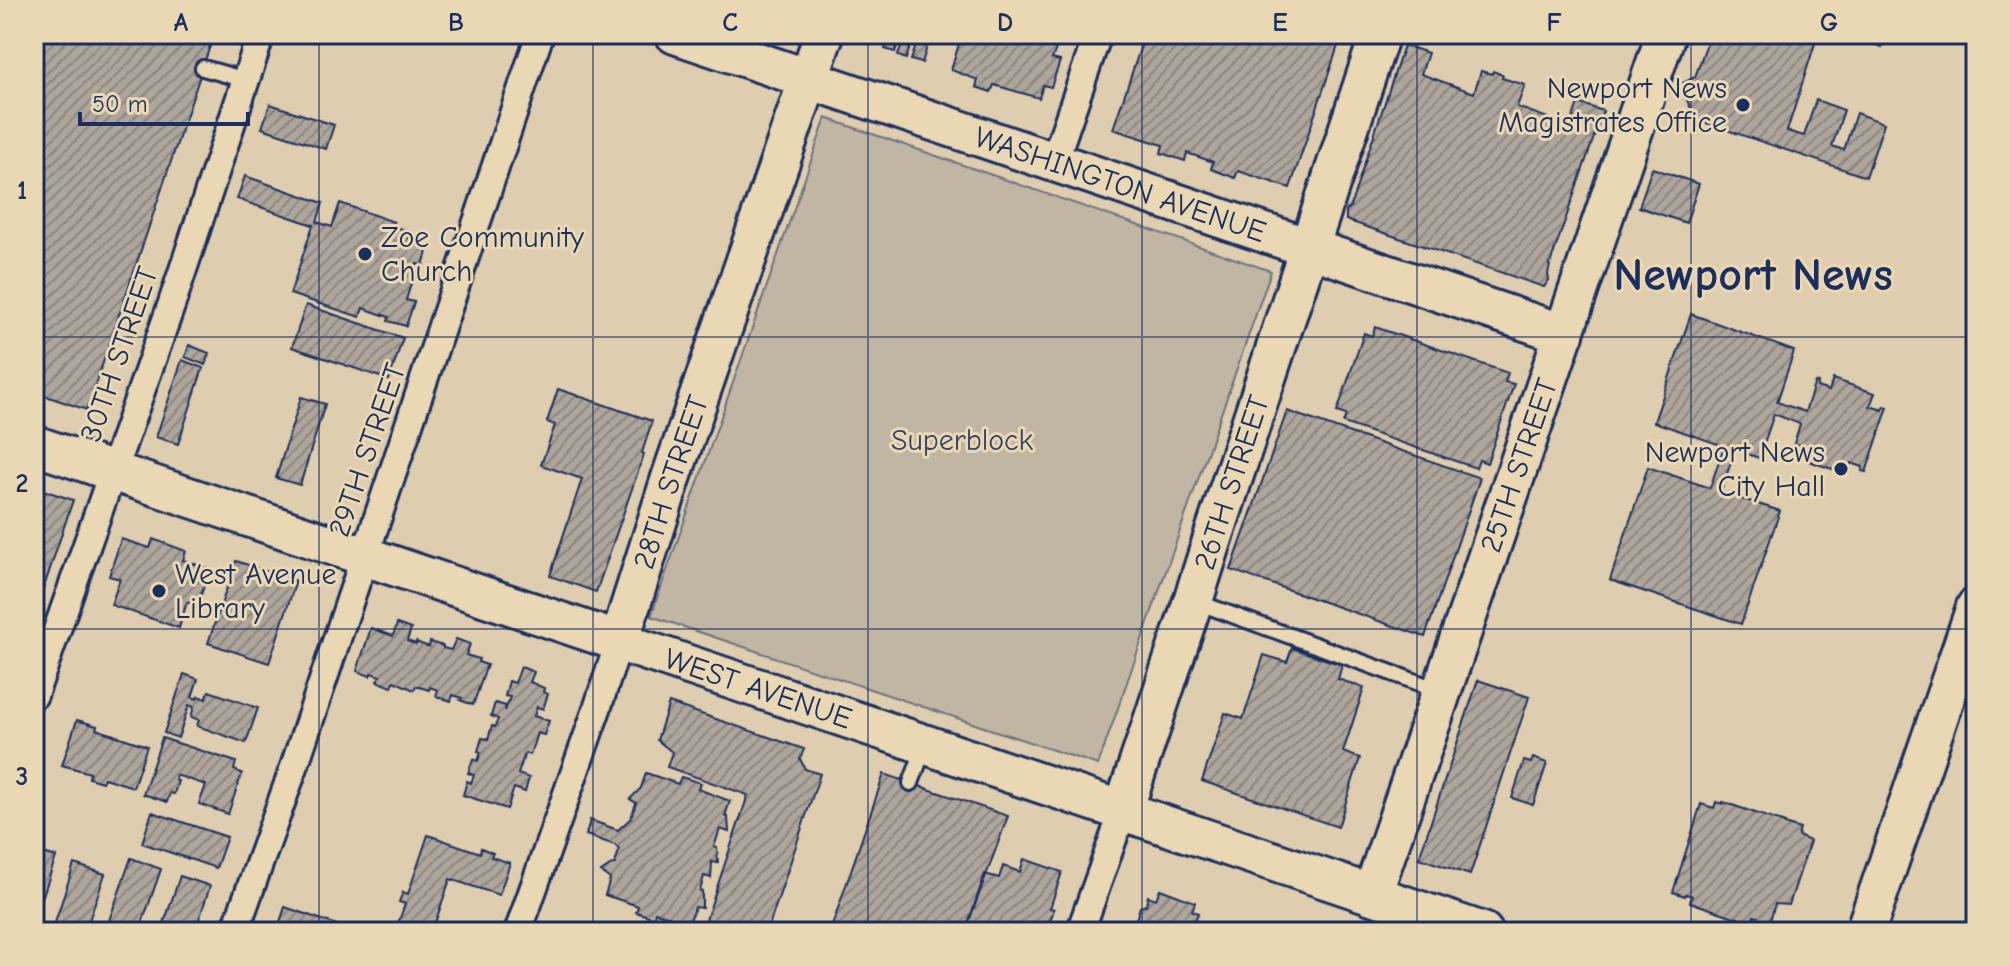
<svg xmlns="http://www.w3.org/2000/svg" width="2010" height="966" font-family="'Comic Neue',sans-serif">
	<defs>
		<pattern id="building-hatch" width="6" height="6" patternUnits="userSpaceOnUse" patternTransform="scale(2)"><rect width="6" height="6" fill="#aea59b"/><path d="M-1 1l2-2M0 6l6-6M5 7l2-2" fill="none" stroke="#8d8782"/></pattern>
	</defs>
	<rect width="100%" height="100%" fill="#decdaf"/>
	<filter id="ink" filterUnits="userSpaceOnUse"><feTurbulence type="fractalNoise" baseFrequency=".0125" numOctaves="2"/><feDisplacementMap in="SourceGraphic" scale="16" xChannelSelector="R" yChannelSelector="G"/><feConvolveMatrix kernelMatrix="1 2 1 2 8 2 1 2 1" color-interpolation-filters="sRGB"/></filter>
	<g filter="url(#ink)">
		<!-- green -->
		<path fill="#c1b6a3" stroke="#6e7280" stroke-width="2" d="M826,118L1271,271L1098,765L651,616Z"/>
		<!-- building -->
		<path fill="url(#building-hatch)" stroke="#1b2f5e" stroke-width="2" d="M34,34H214L87,410L34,392Z
			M893,34H944L942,41L930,37L922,63L911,60L918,40L913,38L906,59L898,56L903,41L899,40L895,52L885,49L889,36L892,37Z
			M962,34H1043L1041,41L1057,46L1052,59L1060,61L1051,87L1043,85L1039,98L994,85L991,92L976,87L978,80L951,70Z
			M1145,34H1342L1290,188L1238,171L1235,178L1211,169L1213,162L1187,153L1185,161L1161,153L1163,145L1113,129Z
			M1710,34H1818L1787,131L1804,136L1816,100L1844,110L1832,146L1844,150L1856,113L1884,123L1866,177L1697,120L1681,89L1683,83L1695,77Z
			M1843,34H1887L1882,47Z
			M1404,45L1428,53L1421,74L1474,93L1481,71L1492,74L1493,71L1503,75L1502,78L1525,85L1517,107L1570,126L1578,103L1603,111L1551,261L1548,274L1549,280L1544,287L1346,220V211L1350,207Z
			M270,104L334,125L326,149L262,128Z
			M1652,168L1699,184L1686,223L1639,207Z
			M245,176L323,203L317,222L332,227L340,203L394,222L392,226L411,232L409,238L429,244L423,266L417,264L406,300L414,302L406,326L388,321L389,317L363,308L360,317L290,294L313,225L237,199Z
			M306,305L403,338L389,380L292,347Z
			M1691,314L1794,351L1777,402L1805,412L1815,382L1818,383L1817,387L1829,391L1833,379L1875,393L1870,406L1883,410L1884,406L1888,407L1866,472L1862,471L1863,467L1851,463L1847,474L1806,460L1810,448L1797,444L1795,448L1793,447L1800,424L1774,414L1759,458L1735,450L1721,492L1780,511L1741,624L1610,580L1648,467L1710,488L1724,446L1654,422Z
			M1375,327L1508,373L1505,382L1514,384L1487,463L1479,460L1476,468L1343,423L1346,415L1337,412L1364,333L1372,336Z
			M189,345L209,353L205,365L185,357Z
			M182,360L203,368L178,444L156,437Z
			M558,389L652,421L642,453L644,454L596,592L550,576L582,479L541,465L555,425L547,422Z
			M301,397L325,404L300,485L276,478Z
			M1287,411L1480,478L1425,637L1231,570Z
			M34,487L73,500L34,617Z
			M121,539L150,548L153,539L186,551L183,560L210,569L197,606L187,602L179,628L111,605L120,579L109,576Z
			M236,561L296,581L269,663L208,643Z
			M397,624L411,629L407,641L416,644V642L429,647L430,642L443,646V648L451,650L456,639L470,644L466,655L479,659L478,662L487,665L473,705L460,700L462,698L453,695L451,701L436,696L438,690L430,687L429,690L416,686L414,690L394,681L392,687L377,681L380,676L371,673L370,676L357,671L371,628L393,636Z
			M1292,648L1342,665L1338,679L1364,688L1343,752L1360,758L1338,827L1202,781L1225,713L1243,719L1264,655L1287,662Z
			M521,667L534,672L530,682L544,688L543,692L548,694L543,709L537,707L534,716L549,721L544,735L537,733L530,755L525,753L518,774L529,778L525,792L514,788L507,809L463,795L467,781L471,783L474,775L468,773L473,759L478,761L481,752L478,751L482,738L488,739L492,726L495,727L498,719L491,716L495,703L506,706L505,711L510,697L505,696L509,681L515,683Z
			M184,674L198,679L192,697L197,699L198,696L206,699L209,691L258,708L246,743L197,726L199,720L191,717L194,707L189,705L178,738L164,733Z
			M1478,680L1529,697L1470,875L1419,858Z
			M669,703L804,749L800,759L805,769L820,774L767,932H702L748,795L667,767L672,752L657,740Z
			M77,720L97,726L96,729L147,746L133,787L104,778L102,782L89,778L90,773L62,765Z
			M162,738L236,762L234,770L242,773L228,814L199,804L206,785L176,775L175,780L178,781L174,794L170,793L167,802L143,794Z
			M1533,758L1547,763L1533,805L1512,798L1524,761L1531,763Z
			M646,773L678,784L681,777L701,783L698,789L730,801L725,816L728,817L729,832L720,829L714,847L717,848L718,863L712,862L711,878L704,876L700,891H702V908L695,907L689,923L655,912L654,918L636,912L638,906L605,895L610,879L601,872L613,864H615L619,850L615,845L586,835L590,820L618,830L631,818L636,803L630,799L641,788Z
			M884,774L1008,816L965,932H830Z
			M1716,802L1723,804V802L1785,823L1784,824L1800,829L1798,836L1810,841L1789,905L1775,904L1769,924L1757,920L1758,917L1754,916L1752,923L1690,902L1692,896L1686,894L1685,896L1673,892L1701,804L1714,808Z
			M152,812L227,837L216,868L142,843Z
			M428,835L480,853L481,848L493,853L491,857L510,863L499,895L450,879L432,932H395L405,904L399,902L403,892L408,894Z
			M34,850L56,857L34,922Z
			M131,858L161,869L139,932H105Z
			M1024,859L1062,872L1050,908L1054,909L1047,932H965L985,874L999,878L1003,866L1020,872Z
			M74,864L105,874L85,932H52Z
			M180,876L210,886L195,932H161Z
			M1160,889L1195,902L1192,911L1198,913L1192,932H1134L1133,929L1140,907L1146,905L1148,896L1156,899Z
			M285,907L357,932H269L272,923L279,925Z"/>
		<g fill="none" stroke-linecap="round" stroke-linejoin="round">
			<defs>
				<path id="lane" d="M203,68L246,80
					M1194,601L1441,691
					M911,783L925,745"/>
				<path id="street" d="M1054,161L1098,34
					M34,695L171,306L261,34
					M235,931L294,767L540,34
					M518,932L597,709L619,642
					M1080,932L1123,811"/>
				<g id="secondary">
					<path id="s1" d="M675,34L1564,334"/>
					<path id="s2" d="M34,445L1483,932"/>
					<path id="s3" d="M619,642L671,478L824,34"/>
					<path id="s4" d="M1123,811L1193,601L1213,538L1380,34"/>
					<path id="s5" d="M1372,895L1666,34"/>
					<path d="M1865,932L1976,607"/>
				</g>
			</defs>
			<!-- lane casing -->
			<use href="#lane" stroke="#1b2f5e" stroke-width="20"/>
			<!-- street casing -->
			<use href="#street" stroke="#1b2f5e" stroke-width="32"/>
			<!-- secondary casing -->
			<use href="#secondary" stroke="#1b2f5e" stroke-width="44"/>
			<!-- lane -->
			<use href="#lane" stroke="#ead7b4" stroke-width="14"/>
			<!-- street -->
			<use href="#street" stroke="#ead7b4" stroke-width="26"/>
			<!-- secondary -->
			<use href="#secondary" stroke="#ead7b4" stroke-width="38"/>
		</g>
	</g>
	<!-- grid -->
	<path fill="none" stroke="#1b2f5e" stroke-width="2" stroke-opacity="0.55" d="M319,34V932M593,34V932M868,34V932M1142,34V932M1417,34V932M1691,34V932M34,337H1976M34,629H1976"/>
	<!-- markers -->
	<g fill="#1b2f5e" stroke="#ead7b4" stroke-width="3">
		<circle cx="1743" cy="105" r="8"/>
		<circle cx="365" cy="254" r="8"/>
		<circle cx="1841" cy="469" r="8"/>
		<circle cx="159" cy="591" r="8"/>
	</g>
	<g text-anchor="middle" stroke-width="6" stroke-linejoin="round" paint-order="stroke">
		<!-- poi labels -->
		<g font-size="30" fill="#1b2f5e" stroke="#ead7b4" text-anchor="end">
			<text x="1727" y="98">Newport News<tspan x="1727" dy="34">Magistrates Office</tspan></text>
			<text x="381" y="247" text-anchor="start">Zoe Community<tspan x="381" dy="34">Church</tspan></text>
			<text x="1825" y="462">Newport News<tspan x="1825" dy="34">City Hall</tspan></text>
			<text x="175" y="584" text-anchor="start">West Avenue<tspan x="175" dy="34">Library</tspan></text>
		</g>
		<!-- street labels -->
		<g font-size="30" fill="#1b2f5e" stroke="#ead7b4">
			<text dy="10" stroke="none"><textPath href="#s1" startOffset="470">WASHINGTON AVENUE</textPath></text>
			<text transform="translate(119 354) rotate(-71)" y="10">30TH STREET</text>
			<text transform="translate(367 450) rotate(-71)" y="10">29TH STREET</text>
			<text dy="10" stroke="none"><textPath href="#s5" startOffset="454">25TH STREET</textPath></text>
			<text dy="10" stroke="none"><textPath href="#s3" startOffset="168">28TH STREET</textPath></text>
			<text dy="10" stroke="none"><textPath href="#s4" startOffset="346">26TH STREET</textPath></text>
			<text dy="10" stroke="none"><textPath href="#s2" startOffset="764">WEST AVENUE</textPath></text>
		</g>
		<!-- park labels -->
		<g font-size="30" fill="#344368" stroke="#ead7b4">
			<text x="962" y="450">Superblock</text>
		</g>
		<!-- town labels -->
		<g font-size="46" font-weight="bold" fill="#1b2f5e" stroke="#ead7b4">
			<text x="1753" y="290">Newport News</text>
		</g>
	</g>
	<!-- margin -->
	<rect width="2010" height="966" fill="none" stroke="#ead7b4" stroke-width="88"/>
	<!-- scale -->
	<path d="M80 112v12h168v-12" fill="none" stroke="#1b2f5e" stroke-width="4"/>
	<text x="92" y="112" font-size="24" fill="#1b2f5e" stroke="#ead7b4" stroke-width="6" paint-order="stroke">50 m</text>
	<rect x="44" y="44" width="1922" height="878" fill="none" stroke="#1b2f5e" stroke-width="3"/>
	<g font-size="26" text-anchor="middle" font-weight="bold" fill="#1b2f5e">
		<text x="181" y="31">A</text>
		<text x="456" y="31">B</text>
		<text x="730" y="31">C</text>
		<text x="1005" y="31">D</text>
		<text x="1280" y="31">E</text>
		<text x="1554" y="31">F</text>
		<text x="1829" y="31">G</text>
		<text x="22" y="199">1</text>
		<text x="22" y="492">2</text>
		<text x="22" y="785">3</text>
	</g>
</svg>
